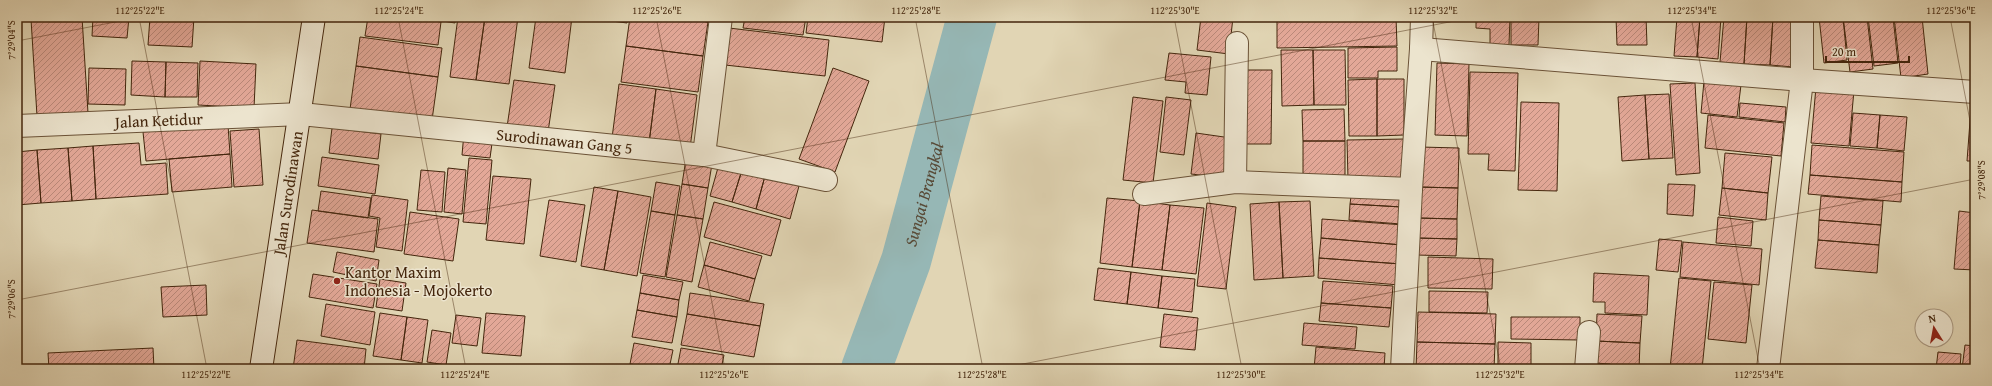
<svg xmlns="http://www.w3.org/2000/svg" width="1992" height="386" font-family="'Gentium Book Plus',serif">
	<defs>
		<pattern id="building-hatch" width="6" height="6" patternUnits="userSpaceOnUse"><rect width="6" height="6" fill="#e3a898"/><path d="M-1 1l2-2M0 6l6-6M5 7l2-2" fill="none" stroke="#ba897a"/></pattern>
	</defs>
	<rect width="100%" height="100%" fill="#e1d5b4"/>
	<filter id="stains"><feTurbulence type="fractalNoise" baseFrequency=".005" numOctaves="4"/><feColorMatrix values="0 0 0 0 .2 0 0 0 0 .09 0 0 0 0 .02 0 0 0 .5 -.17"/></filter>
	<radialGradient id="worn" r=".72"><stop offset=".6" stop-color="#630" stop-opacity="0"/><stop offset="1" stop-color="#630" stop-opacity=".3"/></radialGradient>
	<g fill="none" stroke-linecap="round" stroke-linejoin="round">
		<!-- river -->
		<path stroke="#96b7b5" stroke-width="50" id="s1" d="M866,369L906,261L972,17"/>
	</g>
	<!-- building -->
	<path fill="url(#building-hatch)" stroke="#44260d" d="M56,17H82L88,113L37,116L31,19Z
		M93,17H129L127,38L92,36Z
		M150,17H194L192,47L148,45Z
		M368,17H407L441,22L438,45L365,36Z
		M444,17H456L455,23L443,21Z
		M458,17H485L476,80L450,77Z
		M485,17H518L509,84L476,80Z
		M536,17H572L565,73L529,68Z
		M582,17H628L627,23Z
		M630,17H667L708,22L703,56L626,46Z
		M667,17H709L708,22Z
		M745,17H806L803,35L743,28Z
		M808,17H885L882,42L806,33Z
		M1201,17H1233L1229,54L1197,50Z
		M1277,17H1396L1397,46L1277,48Z
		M1476,17H1510L1509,45L1490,44V29L1476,28Z
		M1511,17H1539L1538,45H1511Z
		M1616,17H1646L1647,45H1617Z
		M1677,17H1700L1697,57L1674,56Z
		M1700,17H1721L1718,59L1697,57Z
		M1724,17H1747L1744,64L1720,62Z
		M1747,17H1773L1770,65L1744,64Z
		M1773,17H1797L1793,67L1770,65Z
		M1819,17H1843L1847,60L1824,63Z
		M1843,17H1867L1873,69L1850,72Z
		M1868,17H1893L1898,63L1874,66Z
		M1894,17H1922L1928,74L1901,78Z
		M729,28L829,40L825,76L725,65Z
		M360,37L442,48L438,77L356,66Z
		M626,46L703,56L698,92L621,82Z
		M17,47H18L19,93H17Z
		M1397,47V71H1378V78H1348V48Z
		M1281,50H1313L1314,105L1282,106Z
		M1313,50H1345L1346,105H1314Z
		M1169,53L1211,57L1207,95L1185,93L1186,82L1165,80Z
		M132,61L166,62L165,97L131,95Z
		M200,61L256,64L254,108L198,105Z
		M166,62L198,63L197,97H165Z
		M1437,63L1469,64L1467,136L1435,135Z
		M356,66L438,77L432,120L350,109Z
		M89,68L126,69L125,105L88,104Z
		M833,68L869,81L835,172L799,159Z
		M1243,70H1272L1271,144H1243Z
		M1470,72L1518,73L1515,171L1488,170L1489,154H1468Z
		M1377,79H1404V135L1377,136Z
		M1377,79V136H1349L1348,80Z
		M514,80L555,85L548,132L507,127Z
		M1704,81L1741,85L1737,117L1701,113Z
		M1695,83L1700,173L1676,175L1670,84Z
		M619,84L656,89L649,143L612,138Z
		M1816,87L1854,90L1849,146L1811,143Z
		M656,89L697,95L690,148L649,143Z
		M1669,94L1673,158L1649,159L1645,95Z
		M1645,95L1649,159L1622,161L1618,97Z
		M1133,97L1163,101L1153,183L1123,180Z
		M1166,97L1191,100L1184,155L1160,152Z
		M1521,102L1559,103L1557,191L1518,190Z
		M1740,103L1786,107L1785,122L1739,117Z
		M1971,108H1975V161H1967Z
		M1344,109L1345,141H1303L1302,110Z
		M1853,113L1880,115L1877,148L1850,146Z
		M1708,115L1784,123L1781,156L1705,148Z
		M1880,115L1907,117L1904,151L1877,148Z
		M228,125L230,154L146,161L143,132Z
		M332,128L381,134L378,159L329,153Z
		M259,129L263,185L234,187L230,131Z
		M464,133L493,136L490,158L462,155Z
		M1196,133L1231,138L1226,178L1191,174Z
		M1405,139V179H1348L1347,140Z
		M1303,141H1345V179L1303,180Z
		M139,143L141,165L166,163L168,194L96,199L93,146Z
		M1812,145L1904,152L1902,182L1810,175Z
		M93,146L96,199L72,201L68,148Z
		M1420,147L1459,148L1458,188L1419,187Z
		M68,148L72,201L41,203L37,150Z
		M37,150L41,203L17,205V152Z
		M1725,153L1772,157L1768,193L1722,188Z
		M230,154L232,187L172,192L169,159Z
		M322,157L379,165L375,194L318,186Z
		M469,158L492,160L486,224L463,222Z
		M686,159L712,164L708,188L682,184Z
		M719,164L742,170L732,202L710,196Z
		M448,168L466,170L462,214L444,212Z
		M421,170L445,172L442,212L417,210Z
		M742,170L765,176L756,209L732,202Z
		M1810,175L1902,182L1901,202L1808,194Z
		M493,176L531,179L524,244L486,240Z
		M765,176L799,186L790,219L756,209Z
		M656,182L680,186L675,215L651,211Z
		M682,184L708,188L703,219L677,215Z
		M1668,184L1695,185L1693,216L1667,214Z
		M594,187L618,191L604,270L581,266Z
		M1419,187L1458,188L1457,219L1418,218Z
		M1722,188L1768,193L1766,220L1719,215Z
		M1352,189L1404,193L1402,207L1350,204Z
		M321,191L371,198L368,218L318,211Z
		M618,191L651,197L637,276L604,270Z
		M372,195L408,200L402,251L376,247L380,218L369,216Z
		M1821,196L1883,201L1881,225L1819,220Z
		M1107,198L1140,201L1132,267L1100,263Z
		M549,200L585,205L576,262L540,256Z
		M1140,201L1170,205L1162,270L1132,267Z
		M1310,201L1314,276L1283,278L1279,202Z
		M714,202L781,220L771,256L704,237Z
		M1279,202L1283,278L1254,280L1250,204Z
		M1207,203L1236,207L1226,289L1197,286Z
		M1350,204L1402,207L1401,224L1349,220Z
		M1170,205L1204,208L1196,274L1162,270Z
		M312,210L378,219L374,252L307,243Z
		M651,211L675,215L665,277L640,273Z
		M1959,211L1975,213V270L1954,269Z
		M410,212L459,219L453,261L404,254Z
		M677,215L703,219L692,282L666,277Z
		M1718,217L1753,221L1751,246L1716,243Z
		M1418,218L1457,219V239L1417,238Z
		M1322,219L1404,225L1402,245L1321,238Z
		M1819,220L1881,225L1879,245L1818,240Z
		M1321,238L1402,245L1401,264L1319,258Z
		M1417,238L1457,239L1456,256L1416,255Z
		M1659,239L1682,241L1678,272L1656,270Z
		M1818,240L1879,245L1877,273L1815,268Z
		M710,242L762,256L755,279L704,265Z
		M1683,242L1762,249L1759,285L1680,277Z
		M337,252L379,260L376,281L333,272Z
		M1428,257L1493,259L1492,289L1428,288Z
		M1319,258L1401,264L1399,285L1318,278Z
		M704,265L755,279L749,301L698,287Z
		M1098,268L1131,272L1127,304L1094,300Z
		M1131,272L1162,276L1158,308L1127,304Z
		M1594,273L1649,276L1647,315L1605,313V302H1593Z
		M313,274L377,284L373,308L309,297Z
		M643,275L683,282L679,300L640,293Z
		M1162,276L1195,279L1192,312L1158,308Z
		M1679,278L1711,281L1702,369H1670Z
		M380,279L406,283L402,311L376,307Z
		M1323,281L1393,286L1391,308L1321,303Z
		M1714,282L1752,285L1746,343L1708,339Z
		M206,285L207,315L163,317L161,287Z
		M1429,291L1488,292L1487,313L1429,312Z
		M640,293L679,300L677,317L637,310Z
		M690,293L764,304L760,326L687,314Z
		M1321,303L1391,308L1389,327L1319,321Z
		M326,304L375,312L370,345L321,336Z
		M637,310L677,317L672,343L632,337Z
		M1418,312L1496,314L1495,344L1417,342Z
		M380,313L407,317L401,360L373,356Z
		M486,313L525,316L521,356L482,353Z
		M687,314L760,326L754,357L681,345Z
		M1164,314L1198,318L1195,350L1160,347Z
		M1597,314L1642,316L1640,343L1596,341Z
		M456,315L481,318L477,346L452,343Z
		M407,317L428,320L422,363L401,360Z
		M1511,317H1580V340L1511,339Z
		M1304,323L1357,327L1355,349L1302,345Z
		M432,330L451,333L446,365L427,362Z
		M297,340L366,349L364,369H293Z
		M1596,341L1640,343L1639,369H1610V364L1595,363Z
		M1417,342L1495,344L1494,369H1416Z
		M1498,342L1531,343V369H1498Z
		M634,343L673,350L669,369H658L630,364Z
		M1965,345L1975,346V369H1962Z
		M1316,347L1385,353L1384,369H1314Z
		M153,348L154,369H49L48,353Z
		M681,348L724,355L721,369H677Z
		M1938,352L1961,354L1960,369H1936Z
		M630,364L658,369H629Z
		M1830,366L1871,369H1830Z"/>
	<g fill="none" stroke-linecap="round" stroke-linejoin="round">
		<defs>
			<g id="street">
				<path d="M1421,49L1802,80L1975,92"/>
				<path id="s2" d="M17,126L301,114L704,155L826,180"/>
				<path d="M704,155L721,17"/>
				<path d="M1235,182L1237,43"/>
				<path d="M1144,194L1235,182L1411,189"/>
				<path d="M1402,369L1411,189L1421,49L1422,17"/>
				<path d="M1586,369L1589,332"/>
				<path d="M1768,369L1802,80V17"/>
			</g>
			<g id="secondary">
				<path id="s3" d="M261,369L314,17"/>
			</g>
		</defs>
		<!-- street casing -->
		<use href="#street" stroke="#6b5237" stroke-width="24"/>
		<!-- secondary casing -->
		<use href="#secondary" stroke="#44260d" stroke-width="24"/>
		<!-- street -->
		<use href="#street" stroke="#ece4ce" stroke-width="22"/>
		<!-- secondary -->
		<use href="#secondary" stroke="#ece4ce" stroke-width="22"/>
	</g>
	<!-- ticks -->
	<path fill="none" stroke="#44260d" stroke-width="1" stroke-opacity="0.45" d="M139,17L207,369M398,17L466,369M656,17L725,369M915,17L983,369M1174,17L1242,369M1432,17L1501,369M1691,17L1760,369M1950,17L1975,147M17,41L141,17M17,300L1475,17M997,369L1975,179"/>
	<!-- markers -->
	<circle fill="#8f2418" stroke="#ece4ce" stroke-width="1.5" cx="337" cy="281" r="4"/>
	<g text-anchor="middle" stroke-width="3" stroke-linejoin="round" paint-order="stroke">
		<!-- street labels -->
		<g font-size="16" fill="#44260d" stroke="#ece4ce">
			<text dy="6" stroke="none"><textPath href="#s2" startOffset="142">Jalan Ketidur</textPath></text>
			<text dy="6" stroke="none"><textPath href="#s2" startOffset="549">Surodinawan Gang 5</textPath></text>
			<text dy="6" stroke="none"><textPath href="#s3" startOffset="178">Jalan Surodinawan</textPath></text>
		</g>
		<!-- poi labels -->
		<g font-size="16" fill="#44260d" stroke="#ece4ce" text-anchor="start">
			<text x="345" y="278">Kantor Maxim<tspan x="345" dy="18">Indonesia - Mojokerto</tspan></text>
		</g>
		<!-- water labels -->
		<g font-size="17" font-style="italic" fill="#584a37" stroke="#ece4ce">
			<text dy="6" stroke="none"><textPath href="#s1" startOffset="184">Sungai Brangkal</textPath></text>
		</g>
	</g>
	<!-- margin -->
	<rect width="1992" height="386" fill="none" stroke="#e1d5b4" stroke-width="44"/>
	<!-- north arrow -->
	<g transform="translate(1934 328) rotate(349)"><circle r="19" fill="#ece4ce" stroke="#a99881"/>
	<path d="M0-3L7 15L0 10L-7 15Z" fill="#8f2418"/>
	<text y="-6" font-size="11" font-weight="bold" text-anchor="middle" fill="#44260d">N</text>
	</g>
	<!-- scale -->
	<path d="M1826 56v6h83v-6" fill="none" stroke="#44260d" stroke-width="2"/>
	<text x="1832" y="56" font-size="12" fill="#44260d" stroke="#ece4ce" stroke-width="3" paint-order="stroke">20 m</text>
	<rect x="22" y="22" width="1948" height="342" fill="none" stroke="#44260d" stroke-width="1.5"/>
	<g font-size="10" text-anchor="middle" fill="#44260d">
		<text x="140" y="14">112°25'22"E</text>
		<text x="399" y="14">112°25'24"E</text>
		<text x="657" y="14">112°25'26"E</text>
		<text x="916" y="14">112°25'28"E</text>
		<text x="1175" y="14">112°25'30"E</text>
		<text x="1433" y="14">112°25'32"E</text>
		<text x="1692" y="14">112°25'34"E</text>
		<text x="1951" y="14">112°25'36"E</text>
		<text transform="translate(11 40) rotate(-90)" y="4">7°29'04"S</text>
		<text transform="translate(1981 180) rotate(-90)" y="4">7°29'08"S</text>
		<text transform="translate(11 299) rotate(-90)" y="4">7°29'06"S</text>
		<text x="206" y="378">112°25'22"E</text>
		<text x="465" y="378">112°25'24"E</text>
		<text x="724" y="378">112°25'26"E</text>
		<text x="982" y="378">112°25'28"E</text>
		<text x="1241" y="378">112°25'30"E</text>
		<text x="1500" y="378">112°25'32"E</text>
		<text x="1759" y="378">112°25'34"E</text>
	</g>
	<rect width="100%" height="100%" filter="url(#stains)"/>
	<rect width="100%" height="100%" fill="url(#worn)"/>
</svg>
